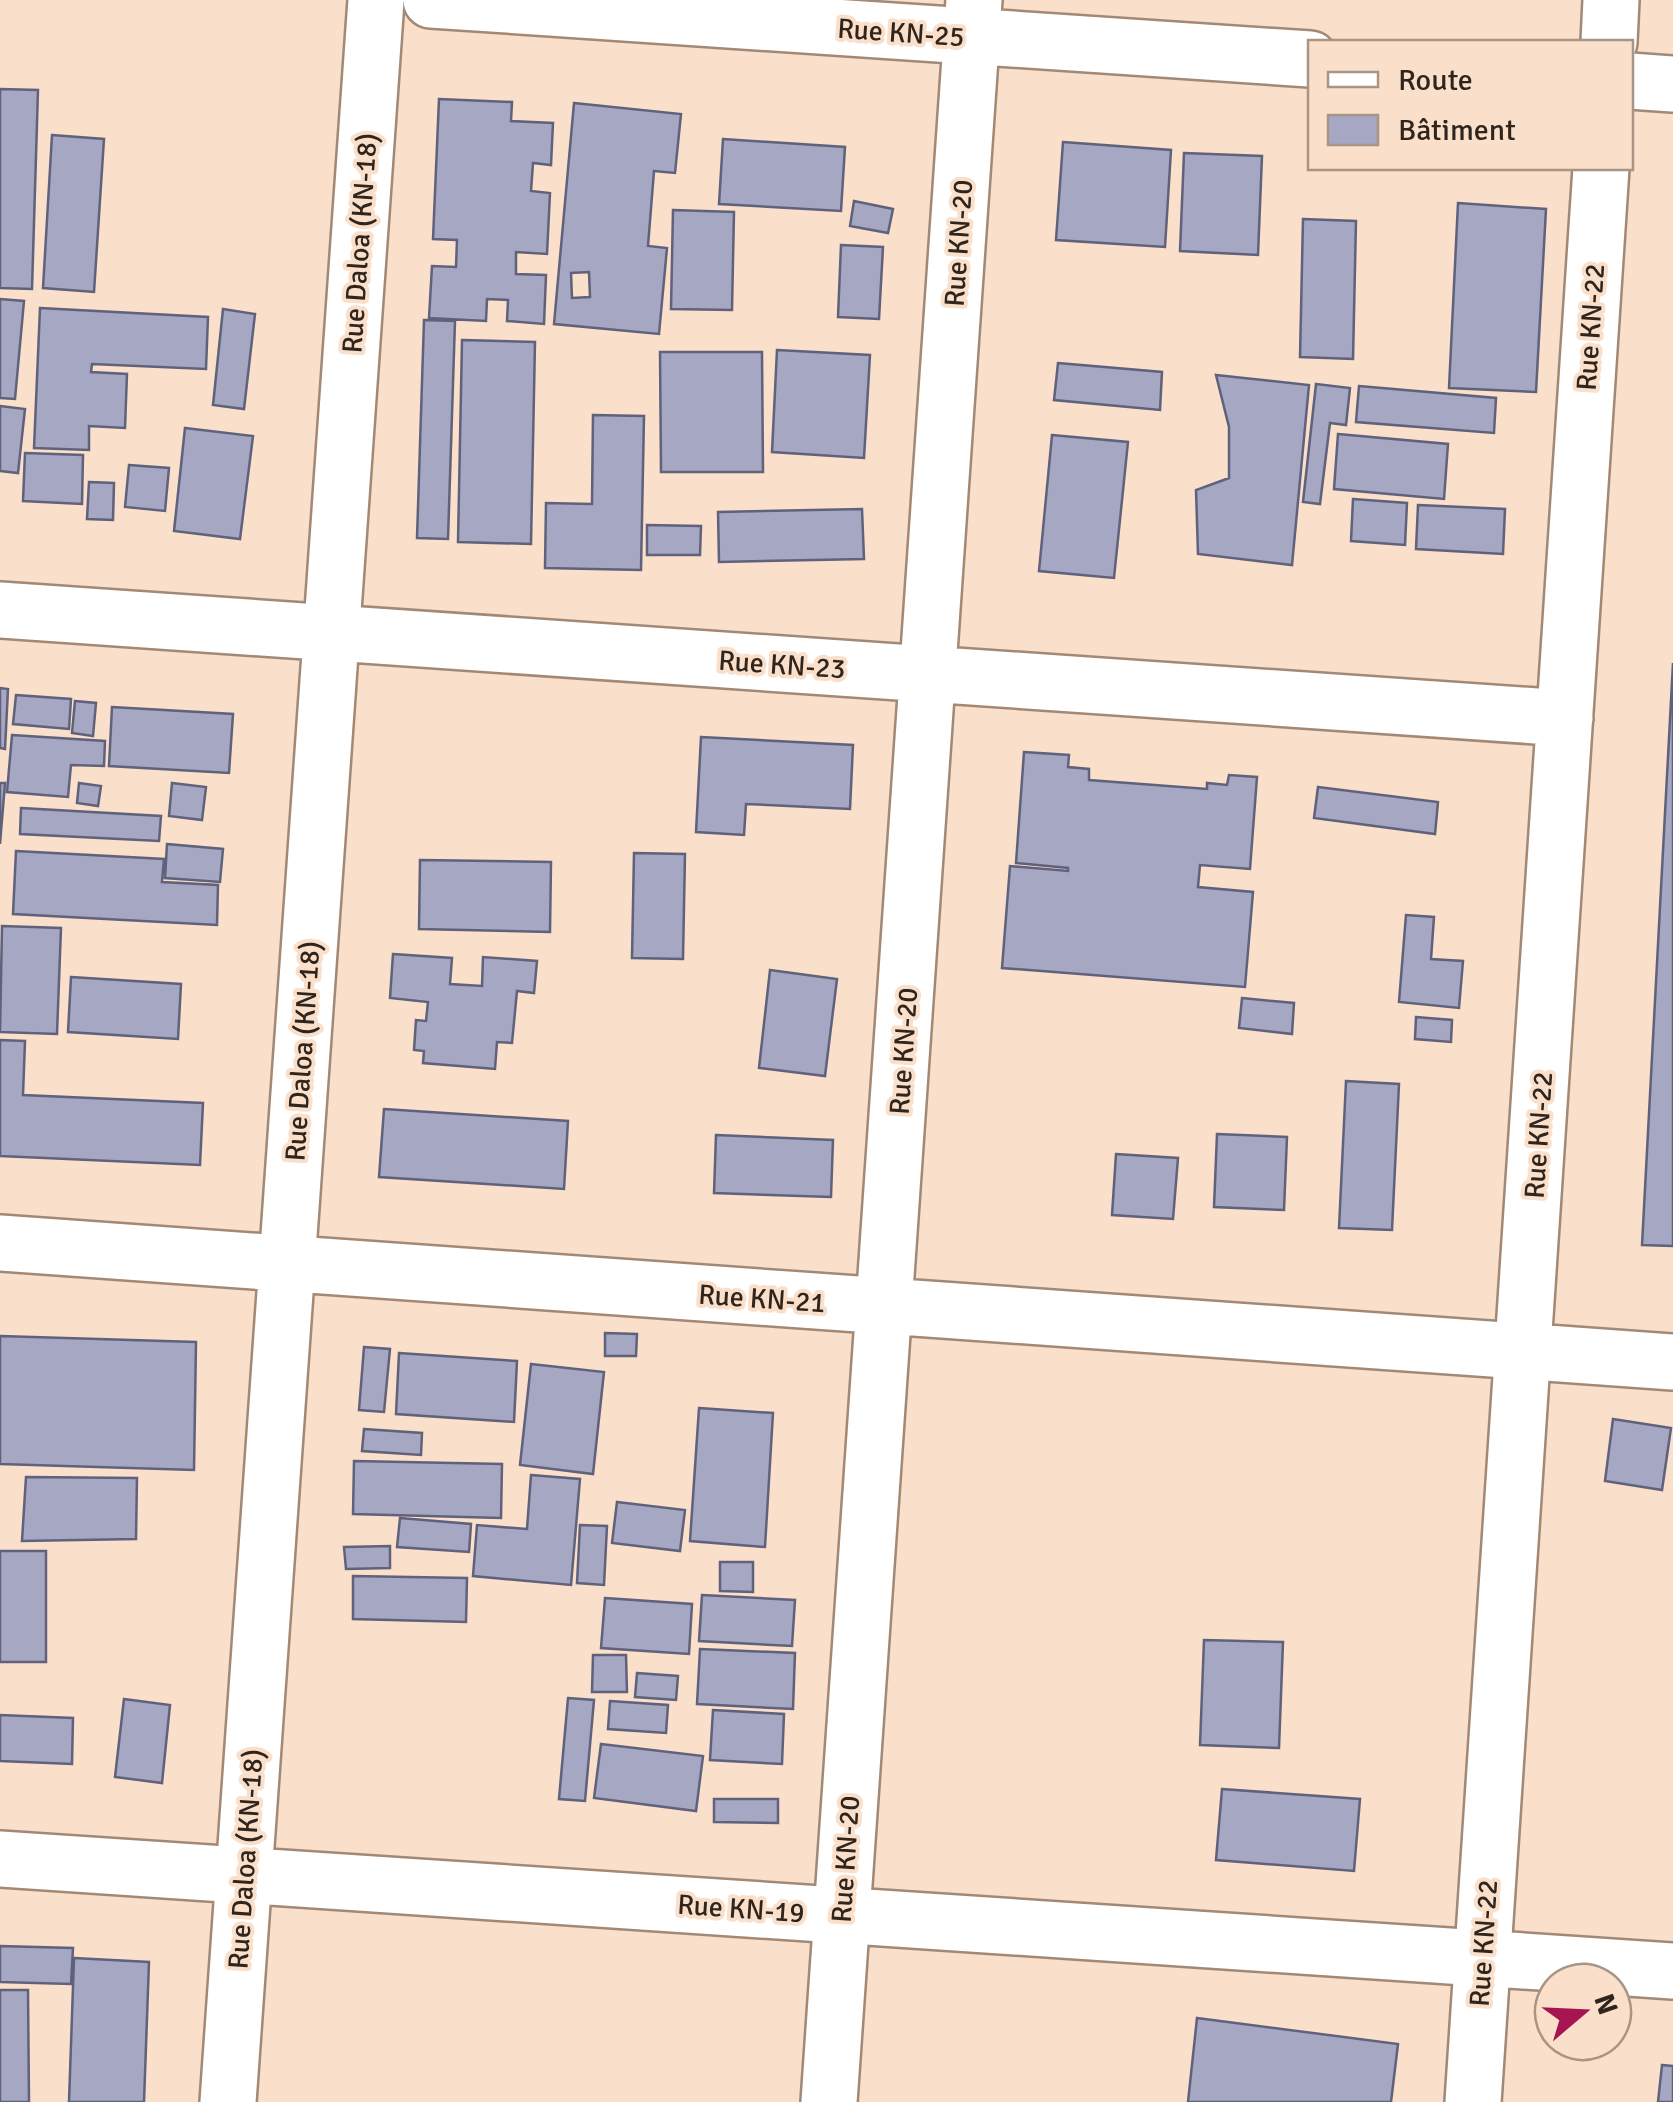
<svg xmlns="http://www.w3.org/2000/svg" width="1673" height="2102" font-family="Signika,sans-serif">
	<rect width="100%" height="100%" fill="#fadfca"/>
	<!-- building -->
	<path fill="#a5a7c3" stroke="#60617b" stroke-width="2.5" fill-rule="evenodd" d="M0,89L38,90L32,289L0,288Z
		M439,99L512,102L511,121L553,123L551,165L533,163L531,191L550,193L547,254L516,252V274L546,275L544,324L507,321L508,300L487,299L486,321L429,318L432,266L456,267L457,240L433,239Z
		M574,103L681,114L675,173L654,171L648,246L667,248L659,334L554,324ZM589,272L590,297L572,298L571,273Z
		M52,135L104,139L94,292L43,288Z
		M723,139L845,147L841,211L719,204Z
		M1063,142L1171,150L1165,247L1056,240Z
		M1184,153L1262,156L1258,255L1180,251Z
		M854,201L893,209L888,233L850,226Z
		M1458,203L1546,209L1536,392L1449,388Z
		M673,210L734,212L732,310L671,309Z
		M1303,219L1356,221L1353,359L1300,357Z
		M841,245L883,247L879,319L838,317Z
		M0,299L24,301L15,399L0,398Z
		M40,308L208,317L206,369L92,364L91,372L127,374L125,428L89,426V450L34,448Z
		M223,309L255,314L244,409L213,405Z
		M424,320L455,321L448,539L417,538Z
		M462,340L535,342L531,544L458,542Z
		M777,350L870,355L864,458L772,452Z
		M660,352H762L763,472H661Z
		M1058,363L1162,372L1160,410L1054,400Z
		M1216,375L1309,385L1292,565L1198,554L1196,490L1229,478V427Z
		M1316,384L1350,388L1346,425L1330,423L1320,504L1303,502Z
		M1359,386L1496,398L1494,433L1356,422Z
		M0,406L25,409L18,473L0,471Z
		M593,415L644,416L641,570L545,568L546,503L592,504Z
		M185,428L253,436L240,539L174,531Z
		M1338,434L1448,444L1444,499L1334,489Z
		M1052,435L1128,442L1114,578L1039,571Z
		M25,453L83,455L82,504L23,501Z
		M129,465L169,468L165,511L125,507Z
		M89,482L114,483L113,520L87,519Z
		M1353,499L1407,503L1405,545L1351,541Z
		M1418,505L1505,509L1503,554L1416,549Z
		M862,509L864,559L719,562L718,512Z
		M647,525L701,526L700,555H647Z
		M1673,663V1246L1642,1245Z
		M0,688L8,689L5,749L0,748Z
		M16,695L71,699L69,729L13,724Z
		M75,701L96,703L93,736L72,733Z
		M112,707L233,714L229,773L109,766Z
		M12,735L105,741L104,766L71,765L68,797L7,792Z
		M701,737L853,745L850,809L746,804L744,835L696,832Z
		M1024,752L1069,755L1068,767L1089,769V780L1207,789V783L1227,785L1229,775L1257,777L1250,869L1200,865L1198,887L1253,892L1245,987L1002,968L1010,866L1068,871V868L1016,863Z
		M0,783H5L0,844Z
		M79,783L101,786L98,806L77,803Z
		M172,783L206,787L202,820L169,816Z
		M1318,787L1438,802L1435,834L1314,818Z
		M21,808L161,816L159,841L20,834Z
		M167,844L223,849L220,882L165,878Z
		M16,851L164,859L162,882L218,885L217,925L13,914Z
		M634,853L685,854L683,959L632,958Z
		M420,860L551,862L550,932L419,929Z
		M1406,915L1434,917L1431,959L1463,961L1459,1008L1399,1002Z
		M2,926L61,928L57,1034L0,1032Z
		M393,954L452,958L450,984L482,986L483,957L537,961L534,993L517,991L512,1043L497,1042L495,1069L423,1063L424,1051L414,1050L416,1020L426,1021L428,1002L390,998Z
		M770,970L837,979L825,1076L759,1068Z
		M71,977L181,984L178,1039L68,1032Z
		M1242,998L1294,1003L1292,1034L1239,1028Z
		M1416,1017L1452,1020L1451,1042L1415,1039Z
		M0,1040L25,1041L23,1095L203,1103L200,1165L0,1156Z
		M1346,1081L1399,1084L1392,1230L1339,1228Z
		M384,1109L568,1121L564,1189L379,1177Z
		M1217,1134L1287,1137L1284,1210L1214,1207Z
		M716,1135L833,1140L831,1197L714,1193Z
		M1116,1154L1178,1158L1173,1219L1112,1215Z
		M605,1333L637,1334L636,1356H605Z
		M0,1336L196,1342L194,1470L0,1464Z
		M364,1347L390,1349L384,1412L359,1410Z
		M399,1353L517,1361L514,1422L396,1414Z
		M531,1364L604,1372L593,1474L520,1465Z
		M699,1408L773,1413L765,1547L690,1541Z
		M1613,1419L1671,1428L1662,1490L1605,1481Z
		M364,1429L422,1433L421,1455L362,1451Z
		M354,1461L502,1464L501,1518L353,1514Z
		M531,1475L580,1479L571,1585L473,1576L477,1525L527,1529Z
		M26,1477L137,1478L136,1539L22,1541Z
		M617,1502L685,1510L680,1551L612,1543Z
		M400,1518L471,1524L469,1552L397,1547Z
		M580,1525L607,1526L604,1585L577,1583Z
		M390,1546V1568L346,1569L344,1547Z
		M0,1551H46V1662H0Z
		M720,1562H753V1592L720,1591Z
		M353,1576L467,1578L466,1622L353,1619Z
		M702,1595L795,1600L792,1646L699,1641Z
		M605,1598L692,1604L689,1654L601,1648Z
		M1204,1640L1283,1642L1279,1748L1200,1745Z
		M700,1649L795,1653L793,1709L697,1704Z
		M593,1655H626L627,1692H592Z
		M637,1673L678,1676L676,1700L635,1697Z
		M568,1698L594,1700L585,1801L559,1799Z
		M124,1699L170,1705L162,1783L115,1777Z
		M610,1701L668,1705L666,1733L608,1729Z
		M713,1710L784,1714L782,1764L710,1760Z
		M0,1715L73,1718L72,1764L0,1761Z
		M601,1744L703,1756L696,1811L594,1798Z
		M1222,1789L1360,1799L1354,1871L1216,1860Z
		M714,1799H778V1823L714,1822Z
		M0,1946L73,1948L71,1984L0,1982Z
		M74,1958L149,1962L144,2102H69Z
		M0,1990H28L29,2102H0Z
		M1197,2018L1398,2044L1391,2102H1188Z
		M1662,2065L1673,2066V2102H1658Z"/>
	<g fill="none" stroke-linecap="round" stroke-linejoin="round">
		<defs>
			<path id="minor" d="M431,0L1310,59
				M1609,42L1611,0
				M1630,81L1673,84
				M0,610L1565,718
				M0,1243L1673,1362
				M0,1859L1673,1971
				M228,2102L376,0
				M829,2102L974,0
				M1473,2102L1601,168"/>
		</defs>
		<!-- minor casing -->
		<use href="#minor" stroke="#a28976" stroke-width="60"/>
		<!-- minor -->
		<use href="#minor" stroke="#fff" stroke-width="55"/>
	</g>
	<g text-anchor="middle" stroke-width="8" stroke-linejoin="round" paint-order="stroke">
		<!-- street labels -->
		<g font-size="28" fill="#2f251d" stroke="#fadfca">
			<text transform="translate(901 32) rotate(4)" y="10">Rue KN-25</text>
			<text transform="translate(359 243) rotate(-86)" y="10">Rue Daloa (KN-18)</text>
			<text transform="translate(958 243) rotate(-86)" y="10">Rue KN-20</text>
			<text transform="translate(1590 327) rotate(-86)" y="10">Rue KN-22</text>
			<text transform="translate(782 664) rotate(4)" y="10">Rue KN-23</text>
			<text transform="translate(302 1051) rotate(-86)" y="10">Rue Daloa (KN-18)</text>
			<text transform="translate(903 1051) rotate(-86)" y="10">Rue KN-20</text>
			<text transform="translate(1538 1135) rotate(-86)" y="10">Rue KN-22</text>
			<text transform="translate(762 1298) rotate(4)" y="10">Rue KN-21</text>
			<text transform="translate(245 1859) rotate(-86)" y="10">Rue Daloa (KN-18)</text>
			<text transform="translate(845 1859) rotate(-86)" y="10">Rue KN-20</text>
			<text transform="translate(741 1908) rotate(4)" y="10">Rue KN-19</text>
			<text transform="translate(1483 1943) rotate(-86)" y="10">Rue KN-22</text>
		</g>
	</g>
	<!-- legend -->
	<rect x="1308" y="40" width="325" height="130" fill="#fadfca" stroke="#a99585" stroke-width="2.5"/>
	<rect x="1328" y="72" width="50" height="15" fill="#ffffff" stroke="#a99585" stroke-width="2.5"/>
	<text x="1398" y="90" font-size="30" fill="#2f251d">Route</text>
	<rect x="1328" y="115" width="50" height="30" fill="#a5a7c3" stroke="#a99585" stroke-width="2.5"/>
	<text x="1398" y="140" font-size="30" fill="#2f251d">Bâtiment</text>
	<!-- north arrow -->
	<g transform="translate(1583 2012) rotate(71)"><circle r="48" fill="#fadfca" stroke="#a99585" stroke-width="2.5"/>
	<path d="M0-8L18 38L0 25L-18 38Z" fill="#a61451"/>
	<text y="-15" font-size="28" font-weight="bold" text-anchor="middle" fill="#2f251d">N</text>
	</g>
</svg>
